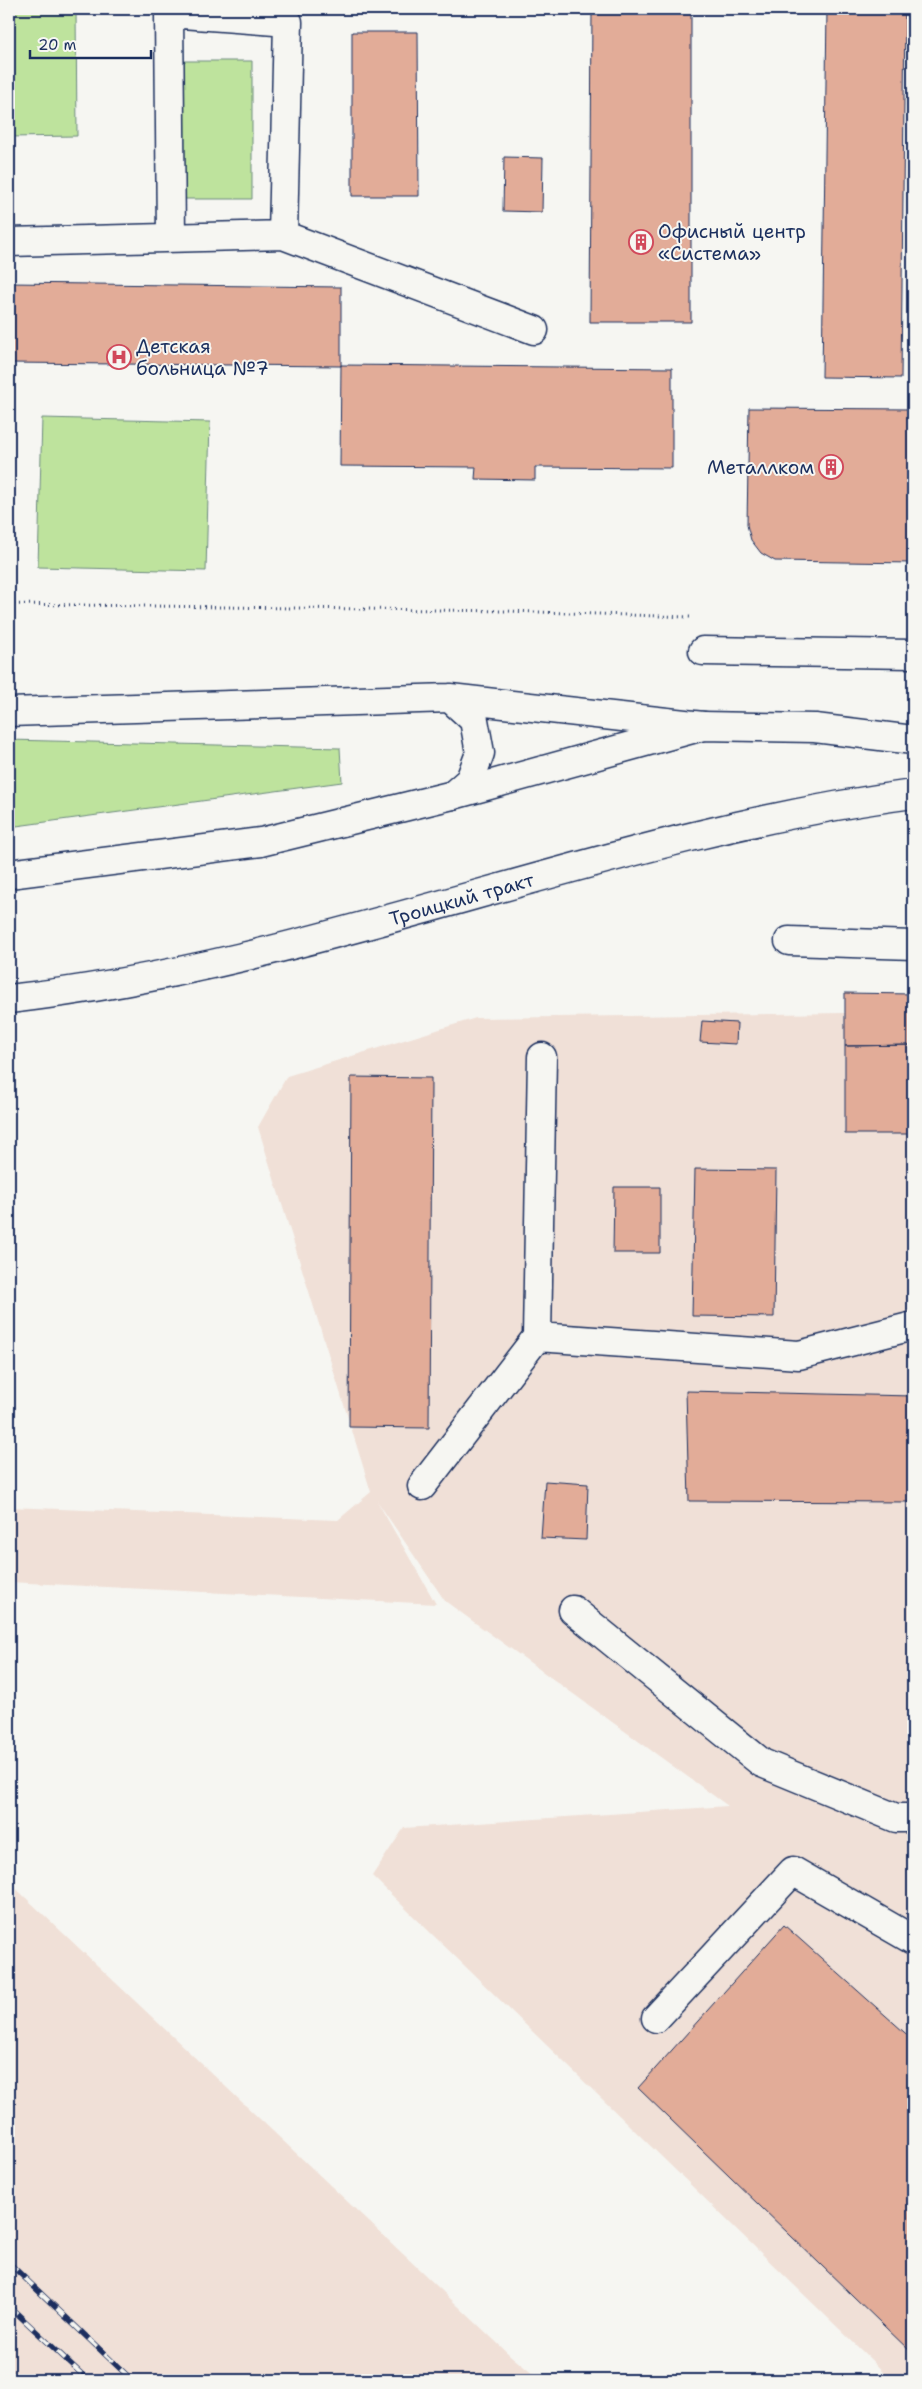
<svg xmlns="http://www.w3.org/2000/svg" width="922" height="2389" font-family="'Shantell Sans',sans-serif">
	<rect width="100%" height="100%" fill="#f6f6f2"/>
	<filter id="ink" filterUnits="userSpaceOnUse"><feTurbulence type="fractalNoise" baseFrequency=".02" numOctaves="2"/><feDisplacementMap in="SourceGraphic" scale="10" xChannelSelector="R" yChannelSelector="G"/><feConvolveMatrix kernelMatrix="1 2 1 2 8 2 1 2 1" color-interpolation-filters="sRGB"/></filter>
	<g filter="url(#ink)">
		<!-- built -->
		<path fill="#f0e0d7" d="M913,1012V2380H892L372,1876L404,1828L728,1806L445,1601L377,1501L436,1604L9,1582V1507L338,1520L371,1492L258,1127L287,1076L476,1018Z
			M9,1882L511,2356L540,2380H20L9,2369Z"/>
		<!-- green -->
		<path fill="#bee39d" stroke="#6c897e" d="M9,9H76L77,136L9,137Z
			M180,61H252V199H179Z
			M42,418L210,422L206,571L38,567Z
			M9,740L340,748L342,782L9,827Z"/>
		<!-- building -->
		<path fill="#e2ac98" stroke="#1b2f5e" d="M592,9H691V322H590Z
			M827,9H905L901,378L822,377Z
			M352,32H418L419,196H352Z
			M504,157L543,158L542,212L503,211Z
			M9,283L341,287V366L9,363Z
			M341,365L672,368V468L535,467V480L475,479L476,467L340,466Z
			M749,408L913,409V563L775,561L761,553L751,540L747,525Z
			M845,993L913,994V1045L845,1046Z
			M702,1021L737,1023L736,1044L700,1042Z
			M913,1045V1134H845V1046Z
			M351,1077L431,1078L429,1428L349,1427Z
			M695,1169L776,1170L774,1317L692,1316Z
			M614,1187H660V1253H613Z
			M686,1391L913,1396V1502L689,1501Z
			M545,1481L588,1484L586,1540L541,1538Z
			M784,1925L913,2040V2354L638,2088Z"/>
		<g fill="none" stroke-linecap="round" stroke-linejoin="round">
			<defs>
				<path id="minor" d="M171,238L169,13L288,22L283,235
					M9,242L283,235L534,330
					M703,651L913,654
					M450,698L474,720L480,753L470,780L453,795
					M9,712L450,698L703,726
					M789,941L913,945
					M537,1337L799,1355L913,1326
					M422,1486L537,1337L542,1057
					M573,1610L762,1763L896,1818H913
					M656,2018L793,1871L913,1940"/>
				<g id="major">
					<path d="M9,874L261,842L453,795L703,726L815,728L913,740"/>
					<path id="s1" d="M9,999C318,965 606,834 913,794"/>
				</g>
			</defs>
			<!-- minor casing -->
			<use href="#minor" stroke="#1b2f5e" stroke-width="31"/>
			<!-- major casing -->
			<use href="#major" stroke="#1b2f5e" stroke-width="31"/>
			<!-- path -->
			<path stroke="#1b2f5e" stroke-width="3" stroke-dasharray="1 4" stroke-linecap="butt" d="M9,604L506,611L690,617"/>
			<!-- minor -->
			<use href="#minor" stroke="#f6f6f2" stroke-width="28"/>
			<!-- major -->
			<use href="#major" stroke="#f6f6f2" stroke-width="28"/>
			<defs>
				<path id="rail" d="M9,2263L132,2380
					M9,2306L88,2380"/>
			</defs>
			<!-- rail casing -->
			<use href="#rail" stroke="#1b2f5e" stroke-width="5.5"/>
			<!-- rail -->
			<use href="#rail" stroke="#f6f6f2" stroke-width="4" stroke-dasharray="11" stroke-linecap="butt"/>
		</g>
	</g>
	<!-- icons -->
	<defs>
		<symbol id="building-ring" viewBox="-11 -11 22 22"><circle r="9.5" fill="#f6f6f2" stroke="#d1495b" stroke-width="1.5"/><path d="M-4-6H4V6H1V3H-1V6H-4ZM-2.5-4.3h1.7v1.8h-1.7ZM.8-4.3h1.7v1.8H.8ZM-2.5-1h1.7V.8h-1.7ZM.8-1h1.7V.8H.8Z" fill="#d1495b"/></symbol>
		<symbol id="hospital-ring" viewBox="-11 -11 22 22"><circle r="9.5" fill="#f6f6f2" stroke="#d1495b" stroke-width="1.5"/><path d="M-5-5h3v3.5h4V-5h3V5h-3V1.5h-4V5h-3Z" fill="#d1495b"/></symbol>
	</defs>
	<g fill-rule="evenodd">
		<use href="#building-ring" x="627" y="228" width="28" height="28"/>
		<use href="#hospital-ring" x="105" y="343" width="28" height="28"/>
		<use href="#building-ring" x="817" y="453" width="28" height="28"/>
	</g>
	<g text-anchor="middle" stroke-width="4" stroke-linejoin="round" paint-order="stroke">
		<!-- poi labels -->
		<g font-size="19" fill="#1b2f5e" stroke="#f6f6f2" text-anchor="start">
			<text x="658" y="238">Офисный центр<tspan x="658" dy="22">«Система»</tspan></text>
			<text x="136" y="353">Детская<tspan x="136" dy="22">больница №7</tspan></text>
			<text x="814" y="474" text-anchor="end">Металлком</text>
		</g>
		<!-- street labels -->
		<g font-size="19" fill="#1b2f5e" stroke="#f6f6f2">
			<text dy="7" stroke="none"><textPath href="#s1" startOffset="464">Троицкий тракт</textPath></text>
		</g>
	</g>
	<!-- margin -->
	<rect width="922" height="2389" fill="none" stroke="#f6f6f2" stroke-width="30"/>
	<rect x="15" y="15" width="892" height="2359" fill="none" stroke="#1b2f5e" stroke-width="2" filter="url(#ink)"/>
	<!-- scale -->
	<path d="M30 50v8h121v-8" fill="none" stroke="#1b2f5e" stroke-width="2.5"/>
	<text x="38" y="50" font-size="15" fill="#1b2f5e" stroke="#f6f6f2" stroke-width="4" paint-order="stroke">20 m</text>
</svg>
